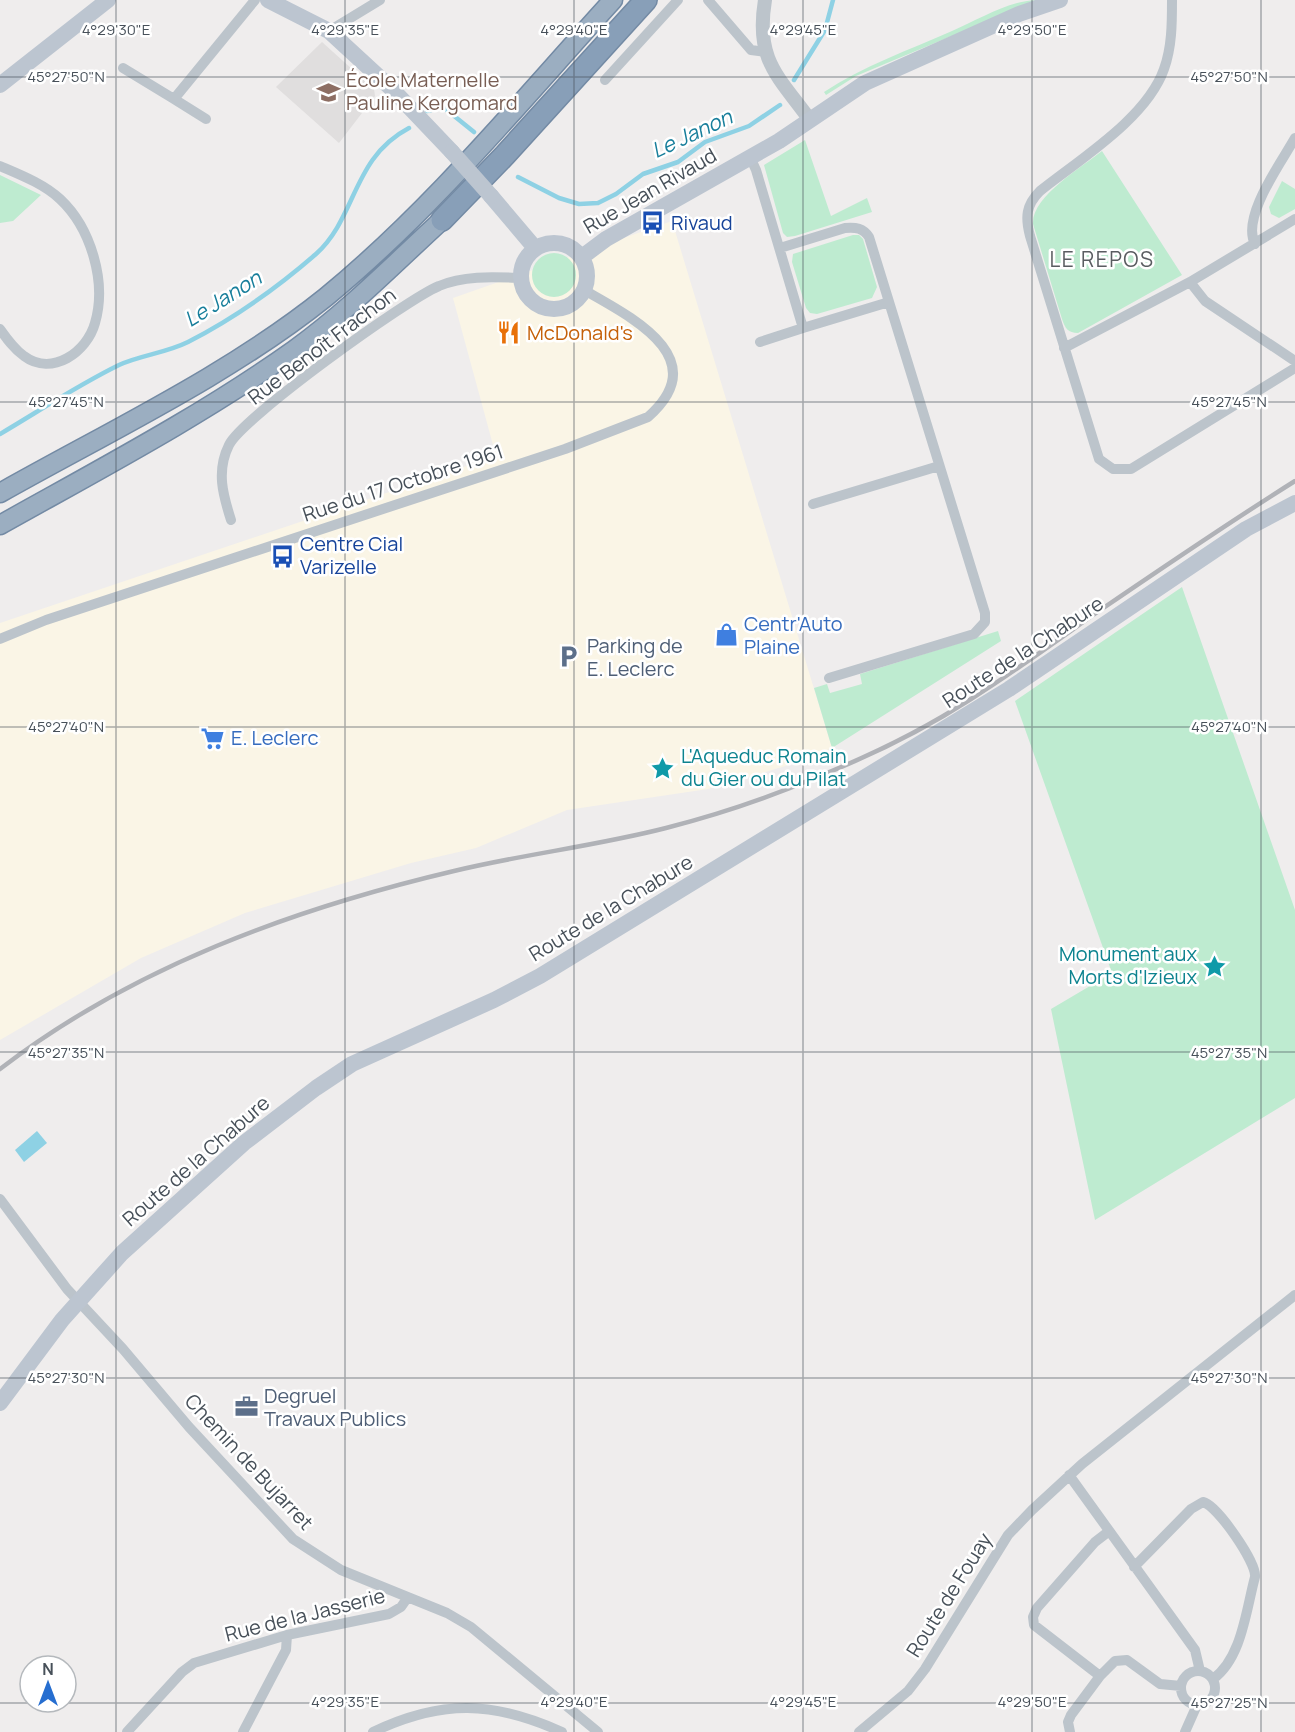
<svg xmlns="http://www.w3.org/2000/svg" width="1295" height="1732" font-family="Manrope,sans-serif">
	<rect width="100%" height="100%" fill="#efeded"/>
	<!-- commercial -->
	<path fill="#faf5e6" d="M672,221L832,748L792,764L708,789L567,810L476,848L411,863L245,913L141,958L0,1040V623L496,456L453,298Z"/>
	<!-- education -->
	<path fill="#e0dede" d="M322,42L374,89L375,96L339,143L276,87Z"/>
	<!-- green -->
	<path fill="#beebd0" d="M1038,0L856,76L826,95L824,92C863,66 909,50 952,31C978,20 1009,0 1038,0Z
		M805,140L831,216L867,198L872,212L795,236L787,237L783,233L764,165Z
		M1102,151L1182,275L1078,333C1068,333 1065,328 1062,319L1033,224C1031,197 1082,167 1102,151Z
		M0,175L41,195L13,221L0,223Z
		M1282,181L1295,189V209L1279,218L1271,214L1269,207Z
		M853,235H859L863,239L877,287L872,298L817,314L810,313L806,308L792,262L793,254Z
		M532 275a22 22 0 1 1 44 0a22 22 0 1 1-44 0Z
		M1182,587L1295,910V1098L1095,1220L1051,1009L1112,973L1015,701Z
		M998,631L1001,641L832,748L814,688L827,684L830,693L862,684L860,674Z"/>
	<!-- water -->
	<path fill="#8ed1e4" d="M37,1131L47,1143L24,1162L15,1150Z"/>
	<g fill="none" stroke-linecap="round" stroke-linejoin="round">
		<!-- stream -->
		<path stroke="#8ed1e4" stroke-width="4.5" d="M794,80L825,30L833,0
			M427,111L443,107L474,132
			M518,177L559,198L579,204L598,203L616,194L643,174L678,162L705,142L749,126L780,105
			M0,434C39,411 78,385 119,365C141,355 166,353 188,342C233,319 278,287 316,254C357,217 352,158 409,128"/>
		<defs>
			<path id="trunk" d="M0,493C108,432 229,375 326,297C432,210 521,101 613,0
				M0,525C100,469 201,416 294,350C347,312 394,264 442,220"/>
			<path id="motorway" d="M442,220L505,155L646,0"/>
		</defs>
		<!-- trunk casing -->
		<use href="#trunk" stroke="#738aa4" stroke-width="21"/>
		<!-- motorway casing -->
		<use href="#motorway" stroke="#738aa4" stroke-width="24"/>
		<!-- minor -->
		<path stroke="#bcc4cb" stroke-width="10" d="M708,0L751,50L766,52
			M1172,0C1172,23 1172,47 1164,69C1147,118 1080,159 1040,191C1026,205 1025,217 1030,236L1099,459L1113,469H1131L1295,368
			M329,31L380,0
			M123,68L174,99L255,0
			M605,80L678,0
			M174,99L206,119
			M750,157L756,170L803,328L889,302
			M0,166C21,175 44,184 60,199C91,228 107,282 95,323C87,352 52,377 24,356C14,349 7,339 0,329
			M1255,244C1241,217 1281,163 1295,138
			M780,248L845,228C856,227 863,228 869,237L985,613V622L974,634L829,678
			M1190,282L1205,301L1295,361
			M760,342L803,328
			M1064,348L1190,282L1295,219
			M813,504L939,466
			M231,520C223,495 216,471 229,445C242,418 407,299 439,286C464,275 495,277 521,278
			M0,639L46,620L565,449L648,417C715,358 631,317 584,290
			M0,1199L67,1289L123,1349L189,1427L293,1539L341,1570L447,1613L471,1627L598,1732
			M1069,1475L1195,1650L1200,1671
			M1108,1532L1095,1542L1037,1608L1033,1617L1034,1625L1100,1676L1115,1661L1127,1660L1160,1684L1181,1686
			M1134,1567L1191,1509L1203,1502C1217,1505 1257,1563 1255,1577C1246,1610 1242,1658 1213,1679
			M1181 1688a17 17 0 1 1 34 0a17 17 0 1 1-34 0Z
			M127,1732L182,1672L194,1663L287,1635L389,1614L401,1607L408,1597
			M243,1732L286,1650L287,1635
			M373,1732C442,1699 493,1701 562,1732
			M859,1732L908,1691L925,1669L1008,1535L1032,1510L1082,1464L1295,1295
			M1070,1732L1068,1722L1071,1715L1100,1676
			M1185,1732L1197,1705"/>
		<!-- tertiary -->
		<path stroke="#bcc4cb" stroke-width="14" d="M765,0C755,60 778,76 810,120"/>
		<!-- secondary -->
		<path stroke="#bcc5d0" stroke-width="16" d="M268,0L329,31L392,89L452,152
			M0,85L108,0
			M491,196L535,248
			M521 276a33 33 0 1 1 66 0a33 33 0 1 1-66 0Z
			M582,257L606,239L779,141L865,83L1019,14L1060,0
			M0,1403L62,1320L122,1253L244,1143L316,1088L352,1064L494,1000L540,976L1009,689L1246,529L1295,503"/>
		<!-- trunk -->
		<use href="#trunk" stroke="#9baec1" stroke-width="18"/>
		<!-- motorway -->
		<use href="#motorway" stroke="#889fb8" stroke-width="21"/>
		<!-- rail -->
		<path stroke="#b0b2b7" stroke-width="4.5" d="M0,1069C133,967 293,909 454,871C524,854 596,846 666,828C717,815 768,798 817,777C870,756 923,730 971,699C1014,672 1055,642 1096,613C1162,568 1228,523 1295,481"/>
		<!-- secondary-bridge -->
		<path stroke="#bcc5d0" stroke-width="16" d="M452,152L491,196"/>
	</g>
	<!-- ticks -->
	<path fill="none" stroke="#475059" stroke-width="1.5" stroke-opacity="0.45" d="M116,0V1732M345,0V1732M574,0V1732M803,0V1732M1032,0V1732M1261,0V1732M0,77H1295M0,402H1295M0,727H1295M0,1052H1295M0,1378H1295M0,1703H1295"/>
	<!-- icons -->
	<defs>
		<symbol id="school-bare" viewBox="-9 -9 18 18"><path d="M0-5L7-2L0 1L-7-2ZM-4 1L0 2.5L4 1V4Q0 6-4 4Z" fill="#8d6e63" stroke="#fff" stroke-width="2.5" paint-order="stroke"/></symbol>
		<symbol id="bus-bare" viewBox="-9 -9 18 18"><path d="M-5-6H5V4H4V6H2V4H-2V6H-4V4H-5ZM-3.5-4V0h7V-4ZM-3.5 1.2v1.5H-2V1.2ZM2 1.2v1.5H3.5V1.2Z" fill="#1a4fb4" stroke="#fff" stroke-width="2.5" paint-order="stroke"/></symbol>
		<symbol id="restaurant-bare" viewBox="-9 -9 18 18"><path d="M-5-6h1v4h1v-4h1v4h1v-4h1v5L-1.5 .5V6h-2V.5L-5-1ZM5-6V6H3V1.5H1.5Q1.5-4 5-6Z" fill="#e8710a" stroke="#fff" stroke-width="2.5" paint-order="stroke"/></symbol>
		<symbol id="shop-bare" viewBox="-9 -9 18 18"><path d="M-5-2.5h2.3a2.7 3.5 0 0 1 5.4 0H5L5.5 6h-11ZM-1.5-2.5h3a1.5 2.3 0 0 0-3 0Z" fill="#3f7fe0" stroke="#fff" stroke-width="2.5" paint-order="stroke"/></symbol>
		<symbol id="parking-bare" viewBox="-9 -9 18 18"><path d="M-3.5-5.5H1a3.5 3.5 0 0 1 0 7H-1V5.5H-3.5ZM-1-3.4V-.6H.8a1.4 1.4 0 0 0 0-2.8Z" fill="#5c6f8a" stroke="#fff" stroke-width="2.5" paint-order="stroke"/></symbol>
		<symbol id="supermarket-bare" viewBox="-9 -9 18 18"><path d="M-6-5.5h2.5l.6 2H6L4.5 2H-2.5L-4.4-4H-6ZM-1.5 3.2a1.3 1.3 0 1 0 .1 0ZM3 3.2a1.3 1.3 0 1 0 .1 0Z" fill="#3f7fe0" stroke="#fff" stroke-width="2.5" paint-order="stroke"/></symbol>
		<symbol id="sight-bare" viewBox="-9 -9 18 18"><path d="M0-6L1.8-2.2L6-1.7L2.9 1.2L3.7 5.4L0 3.3L-3.7 5.4L-2.9 1.2L-6-1.7L-1.8-2.2Z" fill="#0f9aa8" stroke="#fff" stroke-width="2.5" paint-order="stroke"/></symbol>
		<symbol id="office-bare" viewBox="-9 -9 18 18"><path d="M-6-3h4V-5.5h4V-3h4V5H-6ZM-1-4.5V-3h2v-1.5ZM-6 0V1H6V0Z" fill="#5c6f8a" stroke="#fff" stroke-width="2.5" paint-order="stroke"/></symbol>
	</defs>
	<g fill-rule="evenodd">
		<use href="#school-bare" x="312" y="76" width="33" height="33"/>
		<use href="#bus-bare" x="636" y="206" width="33" height="33"/>
		<use href="#restaurant-bare" x="492" y="316" width="33" height="33"/>
		<use href="#bus-bare" x="266" y="540" width="33" height="33"/>
		<use href="#shop-bare" x="710" y="618" width="33" height="33"/>
		<use href="#parking-bare" x="552" y="640" width="33" height="33"/>
		<use href="#supermarket-bare" x="196" y="722" width="33" height="33"/>
		<use href="#sight-bare" x="646" y="752" width="33" height="33"/>
		<use href="#sight-bare" x="1198" y="950" width="33" height="33"/>
		<use href="#office-bare" x="230" y="1390" width="33" height="33"/>
	</g>
	<g text-anchor="middle" stroke-width="5" stroke-linejoin="round" paint-order="stroke">
		<!-- education labels -->
		<g font-size="20" fill="#785e54" stroke="#fff" text-anchor="start">
			<text x="346" y="87">École Maternelle<tspan x="346" dy="23">Pauline Kergomard</tspan></text>
		</g>
		<!-- street labels -->
		<g font-size="20" fill="#475059" stroke="#fff">
			<text transform="translate(650 191) rotate(-30)" y="7">Rue Jean Rivaud</text>
			<text transform="translate(322 346) rotate(-37)" y="7">Rue Benoît Frachon</text>
			<text transform="translate(403 483) rotate(-18)" y="7">Rue du 17 Octobre 1961</text>
			<text transform="translate(1023 652) rotate(-33)" y="7">Route de la Chabure</text>
			<text transform="translate(611 908) rotate(-31)" y="7">Route de la Chabure</text>
			<text transform="translate(196 1161) rotate(-41)" y="7">Route de la Chabure</text>
			<text transform="translate(249 1462) rotate(47)" y="7">Chemin de Bujarret</text>
			<text transform="translate(949 1595) rotate(-58)" y="7">Route de Fouay</text>
			<text transform="translate(305 1615) rotate(-14)" y="7">Rue de la Jasserie</text>
		</g>
		<!-- transit labels -->
		<g font-size="20" fill="#164399" stroke="#fff" text-anchor="start">
			<text x="671" y="230">Rivaud</text>
			<text x="300" y="551">Centre Cial<tspan x="300" dy="23">Varizelle</tspan></text>
		</g>
		<!-- food labels -->
		<g font-size="20" fill="#c56008" stroke="#fff" text-anchor="start">
			<text x="527" y="340">McDonald's</text>
		</g>
		<!-- shop labels -->
		<g font-size="20" fill="#366cbe" stroke="#fff" text-anchor="start">
			<text x="744" y="631">Centr'Auto<tspan x="744" dy="23">Plaine</tspan></text>
			<text x="231" y="745">E. Leclerc</text>
		</g>
		<!-- service labels -->
		<g font-size="20" fill="#4e5e75" stroke="#fff" text-anchor="start">
			<text x="587" y="653">Parking de<tspan x="587" dy="23">E. Leclerc</tspan></text>
			<text x="264" y="1403">Degruel<tspan x="264" dy="23">Travaux Publics</tspan></text>
		</g>
		<!-- culture labels -->
		<g font-size="20" fill="#0d838f" stroke="#fff" text-anchor="start">
			<text x="681" y="763">L'Aqueduc Romain<tspan x="681" dy="23">du Gier ou du Pilat</tspan></text>
			<text x="1197" y="961" text-anchor="end">Monument aux<tspan x="1197" dy="23">Morts d'Izieux</tspan></text>
		</g>
		<!-- water labels -->
		<g font-size="21" font-style="italic" fill="#177e9b" stroke="#fff">
			<text transform="translate(692 134) rotate(-25)" y="7">Le Janon</text>
			<text transform="translate(223 299) rotate(-32)" y="7">Le Janon</text>
		</g>
		<!-- neighbourhood labels -->
		<g font-size="21" letter-spacing="1.5" fill="#5a5d61" stroke="#fff">
			<text x="1102" y="267">LE REPOS</text>
		</g>
	</g>
	<g font-size="15" text-anchor="middle" fill="#475059" stroke="#fff" stroke-width="5" stroke-linejoin="round" paint-order="stroke">
		<text x="116" y="35">4°29'30"E</text>
		<text x="345" y="35">4°29'35"E</text>
		<text x="574" y="35">4°29'40"E</text>
		<text x="803" y="35">4°29'45"E</text>
		<text x="1032" y="35">4°29'50"E</text>
		<text x="66" y="82">45°27'50"N</text>
		<text x="1229" y="82">45°27'50"N</text>
		<text x="66" y="407">45°27'45"N</text>
		<text x="1229" y="407">45°27'45"N</text>
		<text x="66" y="732">45°27'40"N</text>
		<text x="1229" y="732">45°27'40"N</text>
		<text x="66" y="1058">45°27'35"N</text>
		<text x="1229" y="1058">45°27'35"N</text>
		<text x="66" y="1383">45°27'30"N</text>
		<text x="1229" y="1383">45°27'30"N</text>
		<text x="345" y="1707">4°29'35"E</text>
		<text x="574" y="1707">4°29'40"E</text>
		<text x="803" y="1707">4°29'45"E</text>
		<text x="1032" y="1707">4°29'50"E</text>
		<text x="1229" y="1708">45°27'25"N</text>
	</g>
	<!-- north arrow -->
	<g transform="translate(48 1684)"><circle r="28" fill="#ffffff" stroke="#b5b9bd" stroke-width="1.5"/>
	<path d="M0-4.5L10 22L0 15L-10 22Z" fill="#266ed0"/>
	<text y="-9" font-size="16" font-weight="bold" text-anchor="middle" fill="#475059">N</text>
	</g>
</svg>
